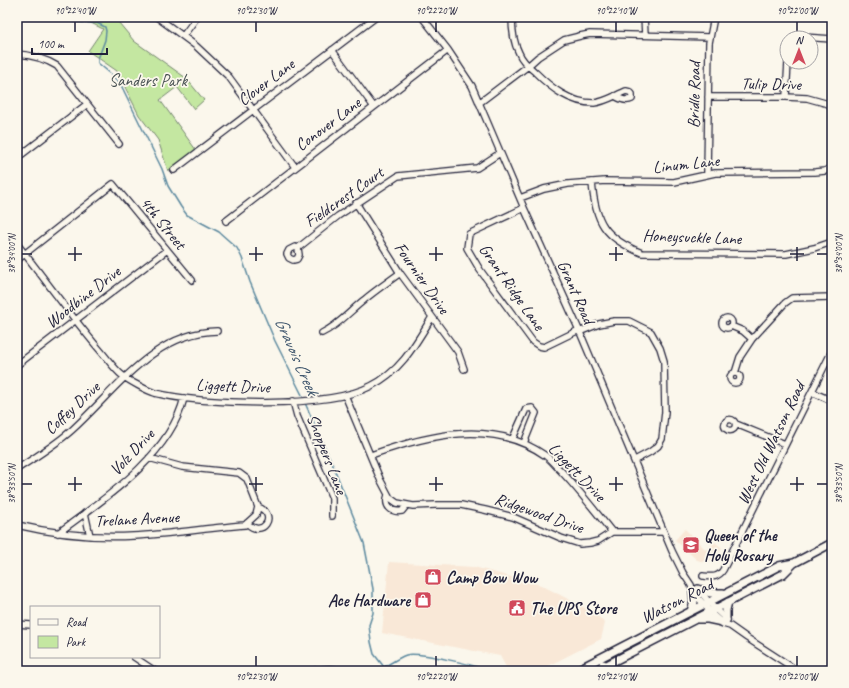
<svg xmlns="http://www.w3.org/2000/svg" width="849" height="688" viewBox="0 0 849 688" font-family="Caveat,sans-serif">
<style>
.built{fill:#f9e8d7}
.green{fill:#c4e7a1;stroke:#73846e}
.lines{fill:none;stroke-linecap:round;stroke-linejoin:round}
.stream{stroke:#5c899f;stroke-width:1.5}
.minor-casing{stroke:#22223b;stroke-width:8}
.major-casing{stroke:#22223b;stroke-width:10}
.minor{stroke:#fbf7ec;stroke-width:5.5}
.major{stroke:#fbf7ec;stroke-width:7}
.ticks{fill:none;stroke:#22223b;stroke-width:1.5}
.labels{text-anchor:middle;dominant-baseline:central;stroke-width:3.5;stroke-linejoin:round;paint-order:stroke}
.park-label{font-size:17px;fill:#4a5354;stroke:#fbf7ec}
.street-label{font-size:17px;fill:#22223b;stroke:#fbf7ec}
.poi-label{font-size:17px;font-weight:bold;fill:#22223b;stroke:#fbf7ec;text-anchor:start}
.water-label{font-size:18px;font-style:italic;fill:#3f566d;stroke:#fbf7ec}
.neatline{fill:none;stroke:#22223b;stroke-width:1.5}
.ticks-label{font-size:10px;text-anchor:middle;fill:#22223b}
</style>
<rect width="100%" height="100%" fill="#fbf7ec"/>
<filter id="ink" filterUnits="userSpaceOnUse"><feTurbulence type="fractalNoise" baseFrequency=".025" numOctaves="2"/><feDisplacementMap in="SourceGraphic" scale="8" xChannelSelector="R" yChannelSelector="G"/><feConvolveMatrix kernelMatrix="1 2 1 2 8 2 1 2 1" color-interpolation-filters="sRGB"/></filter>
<g filter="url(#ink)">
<path class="built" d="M685,529L706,550L715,542L722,548L711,561L707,559L704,562L697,560L675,540Z
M389,562L474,567L541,585L593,612L605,623L601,639L538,671H508L500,656L382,633Z"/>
<path class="green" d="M79,17H114L134,41L186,78L204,100L194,109L177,87L160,100L196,150L168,171L158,140L139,115L117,71L88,51L103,29Z"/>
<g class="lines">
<path class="stream" d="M69,17L74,22L97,23L105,27L106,31L105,40L98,59V63L111,74L121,85L162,169L168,186L181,207L187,215L219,232L237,248L242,258L250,282L275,341L304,399
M305,403L332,463L364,543L373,589V613L369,625L371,642L374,654L384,667C391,663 398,658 406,655C418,651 477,666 490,671"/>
<g class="minor-casing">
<path id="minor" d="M157,17L196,46L229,77L295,167
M422,17L448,50L472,86L524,208L579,330L672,551L683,573L691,585L693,592L713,615L723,624L730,626L747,638L798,671
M512,17C512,30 513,42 519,53C522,61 529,67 535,72C551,88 570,103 594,103C605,102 616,95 626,91L630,92L632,94V99C626,102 620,99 615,96
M644,17L645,35
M183,36L197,17
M794,38L803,37L832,39
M332,50L374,107
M17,54C32,55 44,58 57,66L119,144
M708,97H786L807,98L832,105
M786,97L788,62
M479,103L528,66L538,57L564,40L580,36L590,34L710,37
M17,158L86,105
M174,170L376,17
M707,174L709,43L714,17
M592,182C595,221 604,238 642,253L786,254L814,248L832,242
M520,198L544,189L568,184L605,181L674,182L715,173L815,172L825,171L832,167
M356,203L400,273L458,352L464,369
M524,208L473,232L469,234L467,248L480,270L533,342L539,346L544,347L579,330
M226,221L448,50
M17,244C45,279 70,315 99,349C107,358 114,369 123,376C129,381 148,391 155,393C202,405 328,409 371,386C401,371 415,345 432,317
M295,247L298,248L299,255L297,259L293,260L289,258L287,254L289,250Z
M298,248L338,216L398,176L477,168L500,153
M17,260L113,184L192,280
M722 323a5 5 0 1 1 10 0a5 5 0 1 1-10 0Z
M731,326L743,331L752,339
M579,332L599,324L614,321H629L651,332L660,348L664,361L665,412L662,439L658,446L650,452L635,460
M322,333C339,325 350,311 364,300C376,290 388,282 400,273
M17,365L167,250
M730 378a5 5 0 1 1 10 0a5 5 0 1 1-10 0Z
M735,373L740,357L752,339L785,303L792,298L832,297
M812,392L832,401
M345,395L380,479L390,498L397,503L413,506L436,505H461L485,510L513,517L561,538L580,544L590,543L598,541L612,532
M293,401L297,416L332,498V516
M724.5 425a5.5 5.5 0 1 1 11 0a5.5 5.5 0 1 1-11 0Z
M736,424L785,444
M513,438L526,409L532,408L536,413L524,443
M371,455C427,435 493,418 546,456C551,460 556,466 561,471C579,490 595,511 612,532H664
M17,469C36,457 55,445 72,430C114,392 154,332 217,331
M388,495C384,506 391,513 402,511L406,506
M85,513L90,536
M247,523C262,539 279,515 258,507
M17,525C55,534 94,538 133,536C170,534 208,528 245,525L256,515L258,507L247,479L239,473L182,467L149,458
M58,533C103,500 170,456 184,398
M703,576C712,577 718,578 723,570L832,351
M699,590L715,609L727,620
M17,624L31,625
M134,657L155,671
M313,671L329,669L345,671"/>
</g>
<g class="major-casing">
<path id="major" d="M698,589L710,593H723
M691,611L694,602L693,592
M698,619H708L722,622
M726,620V610L728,602
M603,664L609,666L614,671
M575,671L779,566L794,563
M595,671L783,574L794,563L832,543"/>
</g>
<use href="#minor" class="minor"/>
<use href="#major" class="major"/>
</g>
</g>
<path class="ticks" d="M75,22V32M256,22V32M436,22V32M616,22V32M797,22V32M75,247V261M256,247V261M436,247V261M616,247V261M797,247V261M22,254H32M68,254H82M249,254H263M429,254H443M609,254H623M790,254H804M817,254H827M75,477V491M256,477V491M436,477V491M616,477V491M797,477V491M22,484H32M68,484H82M249,484H263M429,484H443M609,484H623M790,484H804M817,484H827M256,656V666M436,656V666M616,656V666M797,656V666"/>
<defs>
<g id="school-square" transform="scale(0.9)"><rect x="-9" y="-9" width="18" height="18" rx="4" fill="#d1495b" stroke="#fbf7ec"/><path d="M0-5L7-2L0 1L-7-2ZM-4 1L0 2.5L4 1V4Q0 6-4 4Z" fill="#fff"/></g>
<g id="shop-square" transform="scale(0.9)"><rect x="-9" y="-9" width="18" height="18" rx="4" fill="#d1495b" stroke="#fbf7ec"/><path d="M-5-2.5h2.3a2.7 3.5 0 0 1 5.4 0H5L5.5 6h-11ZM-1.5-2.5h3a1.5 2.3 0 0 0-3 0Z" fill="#fff"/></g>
<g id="civic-square" transform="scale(0.9)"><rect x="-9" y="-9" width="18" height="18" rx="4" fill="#d1495b" stroke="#fbf7ec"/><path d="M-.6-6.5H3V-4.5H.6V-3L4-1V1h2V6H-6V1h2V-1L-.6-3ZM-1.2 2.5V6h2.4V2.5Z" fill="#fff"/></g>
</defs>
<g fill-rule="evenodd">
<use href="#school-square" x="691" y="545"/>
<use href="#shop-square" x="433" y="577"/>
<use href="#shop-square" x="423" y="600"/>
<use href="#civic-square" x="517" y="608"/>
</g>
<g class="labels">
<g class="park-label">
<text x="148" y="80">Sanders Park</text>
</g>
<g class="street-label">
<text transform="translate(266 82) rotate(-37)">Clover Lane</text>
<text transform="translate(771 84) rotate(1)">Tulip Drive</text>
<text transform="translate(694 95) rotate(-89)">Bridle Road</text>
<text transform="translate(328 124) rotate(-37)">Conover Lane</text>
<text transform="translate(686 164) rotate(-6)">Linum Lane</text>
<text transform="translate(344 197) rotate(-35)">Fieldcrest Court</text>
<text transform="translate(163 223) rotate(51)">4th Street</text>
<text transform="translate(692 237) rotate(2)">Honeysuckle Lane</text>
<text transform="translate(422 278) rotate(55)">Fournier Drive</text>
<text transform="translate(512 287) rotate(55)">Grant Ridge Lane</text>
<text transform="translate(576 292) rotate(66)">Grant Road</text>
<text transform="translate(83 297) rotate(-38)">Woodbine Drive</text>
<text transform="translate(233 386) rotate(2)">Liggett Drive</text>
<text transform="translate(72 408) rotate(-43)">Coffey Drive</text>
<text transform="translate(771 443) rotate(-64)">West Old Watson Road</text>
<text transform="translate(132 452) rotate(-47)">Volz Drive</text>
<text transform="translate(327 454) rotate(69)">Shoppers Lane</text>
<text transform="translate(577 472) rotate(46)">Liggett Drive</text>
<text transform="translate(539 513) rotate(19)">Ridgewood Drive</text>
<text transform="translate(137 519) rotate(-3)">Trelane Avenue</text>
<text transform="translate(677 601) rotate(-27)">Watson Road</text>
</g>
<g class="poi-label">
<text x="704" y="535">Queen of the<tspan x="704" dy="20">Holy Rosary</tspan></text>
<text x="446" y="577">Camp Bow Wow</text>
<text x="410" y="600" text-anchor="end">Ace Hardware</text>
<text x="530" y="608">The UPS Store</text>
</g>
<g class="water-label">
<text transform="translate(297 356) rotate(66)">Gravois Creek</text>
</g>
</g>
<rect width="849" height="688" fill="none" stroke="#fbf7ec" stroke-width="44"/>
<rect x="30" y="606" width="130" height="52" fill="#fbf7ec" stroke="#a4a2a5"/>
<rect x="38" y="619" width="20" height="6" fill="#fbf7ec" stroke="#a4a2a5"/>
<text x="66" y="626" font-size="12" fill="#22223b">Road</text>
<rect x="38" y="636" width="20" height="12" fill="#c4e7a1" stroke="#a4a2a5"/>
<text x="66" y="646" font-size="12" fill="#22223b">Park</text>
<g transform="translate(799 50)"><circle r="19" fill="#fbf7ec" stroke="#a4a2a5"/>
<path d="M0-3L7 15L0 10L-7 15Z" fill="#d1495b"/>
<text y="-6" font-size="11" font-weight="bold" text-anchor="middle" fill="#22223b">N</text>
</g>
<path d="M32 48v6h75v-6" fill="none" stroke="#22223b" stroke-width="2"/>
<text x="38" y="48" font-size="12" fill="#22223b" stroke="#fbf7ec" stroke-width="3" paint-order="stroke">100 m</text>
<rect x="22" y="22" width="805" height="644" class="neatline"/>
<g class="ticks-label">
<text x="75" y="14">90°22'40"W</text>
<text x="256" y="14">90°22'30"W</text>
<text x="436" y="14">90°22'20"W</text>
<text x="616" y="14">90°22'10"W</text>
<text x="797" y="14">90°22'00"W</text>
<text transform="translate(11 254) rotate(-90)" y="4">38°34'00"N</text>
<text transform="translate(838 254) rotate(-90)" y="4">38°34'00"N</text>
<text transform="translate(11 484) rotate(-90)" y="4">38°33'50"N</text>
<text transform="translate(838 484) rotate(-90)" y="4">38°33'50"N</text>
<text x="256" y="680">90°22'30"W</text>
<text x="436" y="680">90°22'20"W</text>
<text x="616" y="680">90°22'10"W</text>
<text x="797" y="680">90°22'00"W</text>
</g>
</svg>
